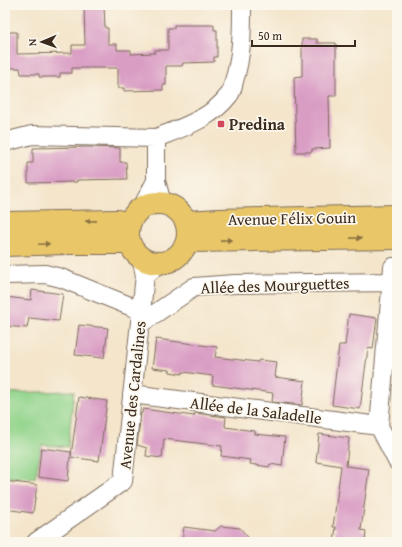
<svg xmlns="http://www.w3.org/2000/svg" width="402" height="547" viewBox="0 0 402 547" font-family="'Gentium Book Plus',serif">
<style>
.green{fill:#92d48b;stroke:#667f54}
.building{fill:#d99dc4}
.lines{fill:none;stroke-linecap:round;stroke-linejoin:round}
.minor-casing{stroke:#7c6b5b;stroke-width:20}
.major-casing{stroke:#7c6b5b;stroke-width:24}
.minor{stroke:#fff;stroke-width:18}
.major{stroke:#e9c769;stroke-width:22}
.oneway{fill:#897140}
.poi-dot{fill:#d1495b;stroke:#fbf7ec;stroke-width:1.5}
.labels{text-anchor:middle;dominant-baseline:central;stroke-width:3.5;stroke-linejoin:round;paint-order:stroke}
.poi-label{font-size:16px;font-weight:bold;fill:#3b2a1e;stroke:#fbf7ec;text-anchor:start}
.street-label{font-size:16px;fill:#3b2a1e;stroke:#fbf7ec}
</style>
<rect width="100%" height="100%" fill="#fbf7ec"/>
<filter id="ink" filterUnits="userSpaceOnUse"><feTurbulence type="fractalNoise" baseFrequency=".025" numOctaves="2"/><feDisplacementMap in="SourceGraphic" scale="8" xChannelSelector="R" yChannelSelector="G"/><feConvolveMatrix kernelMatrix="1 2 1 2 8 2 1 2 1" color-interpolation-filters="sRGB"/></filter>
<filter id="wash" filterUnits="userSpaceOnUse"><feTurbulence type="fractalNoise" baseFrequency=".012" numOctaves="4" result="noise"/><feDisplacementMap in="SourceGraphic" scale="16" xChannelSelector="R" yChannelSelector="G"/><feGaussianBlur stdDeviation="0.9" result="paint"/><feColorMatrix in="noise" values="0 0 0 0 0 0 0 0 0 0 0 0 0 0 0 0 0 1.4 0 .05"/><feComposite in="paint" operator="in"/></filter>
<g filter="url(#wash)">
<rect width="100%" height="100%" fill="#f4e5cb"/>
<path class="green" d="M74,391L68,447L42,445L35,478L5,477V393Z"/>
<g id="blocks">
<path class="building" d="M84,5H104L105,28H108V44H117V50H131V54L155,53V50H168V28H174V25H214V30H217V57H214V62L183,63L182,66H166V85H163V90L124,91V88H118V68H72V73H60V77H39V74H21L20,68H7V65H5V32H17V54L72,53V45H85Z
M302,39H317V43H336V96H329L330,148L312,149V152H296L294,77L302,76Z
M88,147L120,148V162H126L127,179L77,180V182L28,183V163H33V148Z
M32,290L63,294L59,321L29,318L27,328L5,326V297L31,300Z
M349,314L377,318L373,349L368,348L360,409L332,405L339,345H345Z
M79,325L108,328L104,358L75,355Z
M156,339L217,347L215,357L258,362L259,360L277,362L275,377L305,381L302,405L272,402L273,393L212,385L213,376L183,372L182,374L170,372V370L152,368Z
M79,397L107,401L99,461L70,457L68,481L38,477L41,448L71,452V456Z
M143,409L194,416L195,413L226,417L225,427L255,431V434L285,437L282,466L270,464L269,467L250,464L251,460L221,456L222,446L164,439L162,458L146,456L147,448L137,445L141,413H142Z
M319,434L349,438L346,466L369,469L361,530L366,531L365,542H334L336,527H333L341,466L316,462Z
M5,481L37,485L33,513L5,509Z
M221,526L240,528L252,542H182L184,527L215,531Z"/>
</g>
</g>
<g filter="url(#ink)">
<use href="#blocks" fill-opacity="0" stroke="#7c6b5b" stroke-width="1"/>
<g class="lines">
<g class="minor-casing">
<path id="minor" d="M5,142L32,135L156,138
M162,203L156,181V138C182,128 212,118 229,95C232,92 233,85 234,81C242,56 242,31 242,5
M142,207L156,181
M5,275L45,274L61,278L142,311
M145,275L159,264
M140,324L194,287L235,284L397,282
M132,394L379,426
M379,426L393,267
M379,426L397,461
M36,542L123,481L145,275L141,258"/>
</g>
<g class="major-casing">
<path id="major" d="M128 233a30 30 0 1 1 60 0a30 30 0 1 1-60 0Z
M186,222L219,220L397,216
M5,223L117,221L129,224
M187,241L397,238
M5,245L66,243H129"/>
</g>
<use href="#minor" class="minor"/>
<use href="#major" class="major"/>
</g>
<defs><path id="oneway-solid" d="M-6-.8H1V-3.2L6.5 0L1 3.2V.8H-6Z"/></defs>
<g class="oneway">
<use href="#oneway-solid" transform="translate(91 221) rotate(179)"/>
<use href="#oneway-solid" transform="translate(356 238) rotate(-1)"/>
<use href="#oneway-solid" transform="translate(226 240) rotate(-1)"/>
<use href="#oneway-solid" transform="translate(44 244) rotate(-2)"/>
</g>
</g>
<rect class="poi-dot" x="217" y="120" width="8" height="8" rx="2"/>
<g class="labels">
<g class="poi-label">
<text x="229" y="124">Predina</text>
</g>
<g class="street-label">
<text transform="translate(292 218) rotate(-1)">Avenue Félix Gouin</text>
<text transform="translate(275 285) rotate(-2)">Allée des Mourguettes</text>
<text transform="translate(132 395) rotate(-84)">Avenue des Cardalines</text>
<text transform="translate(256 410) rotate(7)">Allée de la Saladelle</text>
</g>
</g>
<rect width="402" height="547" fill="none" stroke="#fbf7ec" stroke-width="20"/>
<g transform="translate(42 42) rotate(268)" stroke="#fbf7ec" stroke-width="3" paint-order="stroke">
<path d="M0-3L7 15L0 10L-7 15Z" fill="#3b2a1e"/>
<text y="-6" font-size="11" font-weight="bold" text-anchor="middle" fill="#3b2a1e">N</text>
</g>
<path d="M252 40v6h103v-6" fill="none" stroke="#3b2a1e" stroke-width="2"/>
<text x="258" y="40" font-size="12" fill="#3b2a1e" stroke="#fbf7ec" stroke-width="3" paint-order="stroke">50 m</text>
</svg>
